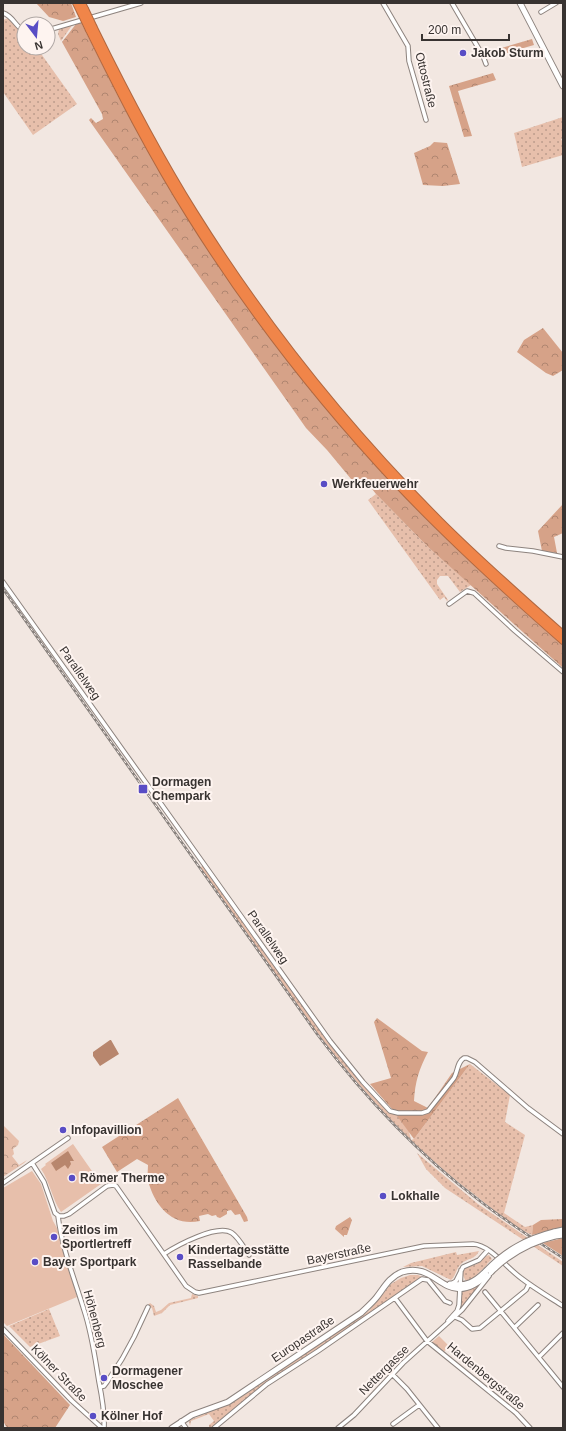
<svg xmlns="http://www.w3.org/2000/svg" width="566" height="1431" viewBox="0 0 566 1431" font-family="Arial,sans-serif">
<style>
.grass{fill:url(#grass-dots)}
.forest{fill:url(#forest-crowns)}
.park{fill:url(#park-crowns)}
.pitch{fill:#e7bfab}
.water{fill:#b8866d}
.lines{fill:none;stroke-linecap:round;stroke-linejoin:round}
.street-casing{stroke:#8d837e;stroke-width:5.5}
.secondary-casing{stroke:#8d837e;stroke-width:7}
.highway-casing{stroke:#b06841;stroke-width:8}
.street{stroke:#fff;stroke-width:3.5}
.secondary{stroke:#fff;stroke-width:5}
.highway{stroke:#f08549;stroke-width:6}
.rail-casing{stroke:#87807c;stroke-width:2.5}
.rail{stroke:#fef4f0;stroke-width:1;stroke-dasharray:3;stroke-linecap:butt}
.secondary-bridge-casing{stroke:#8d837e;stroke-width:7;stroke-linecap:butt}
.highway-bridge-casing{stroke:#b06841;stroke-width:8;stroke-linecap:butt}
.secondary-bridge{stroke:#fff;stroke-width:5}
.highway-bridge{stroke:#f08549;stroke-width:6}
.poi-dot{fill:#594dc5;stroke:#fef4f0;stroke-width:1.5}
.labels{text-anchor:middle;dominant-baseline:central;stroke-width:4;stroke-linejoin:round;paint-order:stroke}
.poi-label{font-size:12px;font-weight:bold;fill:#383331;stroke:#fef4f0;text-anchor:start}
.street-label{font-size:12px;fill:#383331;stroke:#fef4f0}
</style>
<defs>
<pattern id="grass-dots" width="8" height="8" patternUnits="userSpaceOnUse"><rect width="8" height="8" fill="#e7bfab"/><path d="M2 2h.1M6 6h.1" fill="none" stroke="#bc9c8c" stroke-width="1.8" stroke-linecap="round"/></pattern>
<pattern id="forest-crowns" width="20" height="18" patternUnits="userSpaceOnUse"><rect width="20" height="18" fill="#d6a288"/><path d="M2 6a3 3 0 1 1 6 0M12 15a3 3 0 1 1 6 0" fill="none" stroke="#af8570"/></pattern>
<pattern id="park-crowns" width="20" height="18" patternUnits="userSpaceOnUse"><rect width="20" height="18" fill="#e7bfab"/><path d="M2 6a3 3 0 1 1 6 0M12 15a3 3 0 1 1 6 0" fill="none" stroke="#bc9c8c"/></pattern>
</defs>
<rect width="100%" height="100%" fill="#f2e7e1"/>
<path class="grass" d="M8,18L24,33V48H37L77,104L33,135L3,92V20Z
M73,24L61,41L58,34L59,29Z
M563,117V138L561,139L563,143V155L522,167L514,133Z
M376,494L428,547L471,585L460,592L448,576H440L437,580V584L448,600L447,601L444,597L440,600L368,500Z
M204,865L318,1028L362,1083L387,1111L395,1115H405L411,1140L414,1139L470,1064L510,1095L505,1122L525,1135L504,1213L525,1227L533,1225L532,1235C514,1227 491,1208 475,1195C359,1108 283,985 200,868Z
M417,1153L478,1204L563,1262V1266L445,1188L426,1169Z
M479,1251C475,1260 467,1258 461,1264C456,1268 456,1276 451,1280L422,1266L403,1267L411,1263L456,1252L457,1255Z
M489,1255L492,1259L487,1264V1265L472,1279L476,1278L486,1268L481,1275L472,1280H465L462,1273L465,1268L477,1264L486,1256Z
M410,1275H418L425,1278L274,1377L212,1428H209V1425L214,1421L209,1414L191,1421L190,1426L189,1422L190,1420L234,1402L369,1311L391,1284L401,1278Z
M483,1282L463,1308L454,1316L460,1306L462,1290L476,1286Z
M192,1294L198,1296V1298L170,1305L162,1313L154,1316L152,1308L147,1306L150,1303L154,1306L156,1312L161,1310L169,1303L191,1298Z
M49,1309L60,1336L30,1347L9,1326Z"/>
<path class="forest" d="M36,3H71L76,17L63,21L49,17Z
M81,22C113,88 147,153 186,215C245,309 312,397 387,478C442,538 502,592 563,646V668L428,547L376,494L364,479L356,485L327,450L306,428L89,120L91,118L96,123L103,119L102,114L62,42L76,24Z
M532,39L534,45L489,58L488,52Z
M493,73L496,80L458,91L472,136L464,137L449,86Z
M434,142L447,143L460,184L443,186L423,185L414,153L430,146Z
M543,328L563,353V370L553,376L546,373L517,352L524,340Z
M563,504V533L554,537L557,553L542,551L538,531Z
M377,1018L422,1051L428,1052C419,1069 415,1082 414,1101L428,1108L452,1073L470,1064L414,1139L392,1109L370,1084L391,1078L374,1022Z
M178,1098L247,1217L248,1221L244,1222L240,1214L235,1215L231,1210L227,1211V1214L220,1218L217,1217L216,1215L212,1216L208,1214L199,1216L200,1221C172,1227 155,1206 148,1181C147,1176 148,1170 148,1165L137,1159L117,1172L102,1147Z
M350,1217L352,1220L347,1235H344V1237L335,1229L336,1226Z
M563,1219V1227L532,1235L533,1225L541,1220Z
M563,1238V1256L543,1243Z
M3,1334L70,1405L55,1428H7L3,1421Z"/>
<path class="park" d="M3,1125L19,1141L18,1145L13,1149L14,1154L12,1156L19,1165L27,1160L24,1163L3,1177Z
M439,1336L449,1346L444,1352L432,1342Z"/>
<path class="pitch" d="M73,1144L101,1184L61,1212C52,1199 50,1182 41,1169L46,1165L45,1164Z
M32,1171L41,1184L53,1221L57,1228L77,1297L7,1326L3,1322V1188Z"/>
<path class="water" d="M110,1040H111L119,1054L100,1066L93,1056V1052Z
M68,1151L74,1161H70L71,1164L68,1169L65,1165L56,1171L51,1163Z"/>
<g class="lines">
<g class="street-casing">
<path id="street" d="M383,3L408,46L409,61L426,120
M452,3L483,56L486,64
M541,12L556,3
M3,13C13,16 15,26 24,31
M48,30L141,3
M499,546L506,548L533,551L563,557
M3,582L330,1041L363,1082L390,1111L398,1113H422L428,1111L454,1078C458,1071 457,1062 464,1058H467L475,1062L528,1108L563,1134
M449,604L467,591L474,593L515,631L563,672
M32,1163L44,1182L55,1213L59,1216H64L69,1214L107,1186L113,1185L116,1186L186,1286L195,1292L199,1293L424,1246L473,1244C490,1245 507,1268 521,1278C534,1288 549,1297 563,1306
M3,1183L68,1138
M58,1216C62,1249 75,1280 84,1310C92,1334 95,1358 99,1382C102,1397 105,1413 104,1428
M164,1254C176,1246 218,1223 232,1233C239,1238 244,1248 249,1255
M451,1284L456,1281L463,1267L479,1260L488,1250
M485,1292L563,1387
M395,1298L427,1341L516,1413L530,1428
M455,1317L462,1320L472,1329L480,1328L526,1290L529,1284
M448,1321L457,1311L459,1305L461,1270
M515,1327L538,1305
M3,1329L72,1401L102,1428
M539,1357L563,1333
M392,1374L407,1389L438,1428
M100,1387L104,1386L107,1382L122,1359L134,1337L148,1307
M181,1421L186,1428
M393,1424L419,1405
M214,1428L267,1384L318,1351L422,1279L428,1280L445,1301L450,1303
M338,1428L354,1415L403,1363L462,1310L489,1276"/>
</g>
<g class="secondary-casing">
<path id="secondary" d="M520,3L563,86
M554,1232L563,1230
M555,1236L563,1235
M450,1284C466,1287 475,1282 486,1271
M172,1428L192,1415L228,1402L361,1313C366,1308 371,1304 376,1298C384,1288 389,1277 402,1272C440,1260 445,1315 491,1272"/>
</g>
<g class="highway-casing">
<path id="highway" d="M76,3L80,11
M82,3L85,9
M94,28C125,91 157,153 194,212C264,324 347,428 440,521C479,560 521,597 563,634
M89,30C120,93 152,156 190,216C250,312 320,402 398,485C450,540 506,591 563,641"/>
</g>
<use href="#street" class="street"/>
<use href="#secondary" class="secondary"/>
<use href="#highway" class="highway"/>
<g class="rail-casing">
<path id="rail" d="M3,589L317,1034C364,1097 418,1154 480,1201C507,1222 535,1240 563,1258"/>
</g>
<use href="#rail" class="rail"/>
<g class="secondary-bridge-casing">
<path id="secondary-bridge" d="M486,1271C506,1250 527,1239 554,1232
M491,1272C510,1253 530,1242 555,1236"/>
</g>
<g class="highway-bridge-casing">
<path id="highway-bridge" d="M85,9L94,28
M80,11L89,30"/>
</g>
<use href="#secondary-bridge" class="secondary-bridge"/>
<use href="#highway-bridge" class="highway-bridge"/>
</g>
<g class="poi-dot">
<circle cx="463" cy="53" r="4"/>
<circle cx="324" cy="484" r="4"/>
<rect x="138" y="784" width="10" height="10" rx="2"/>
<circle cx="63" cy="1130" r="4"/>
<circle cx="72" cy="1178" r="4"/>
<circle cx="383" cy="1196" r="4"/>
<circle cx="54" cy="1237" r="4"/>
<circle cx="180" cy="1257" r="4"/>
<circle cx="35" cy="1262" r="4"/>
<circle cx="104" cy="1378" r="4"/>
<circle cx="93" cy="1416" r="4"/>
</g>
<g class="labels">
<g class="poi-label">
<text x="471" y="53">Jakob Sturm</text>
<text x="332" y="484">Werkfeuerwehr</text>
<text x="152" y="782">Dormagen<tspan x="152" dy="14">Chempark</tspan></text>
<text x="71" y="1130">Infopavillion</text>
<text x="80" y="1178">Römer Therme</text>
<text x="391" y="1196">Lokhalle</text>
<text x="62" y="1230">Zeitlos im<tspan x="62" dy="14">Sportlertreff</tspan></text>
<text x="188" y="1250">Kindertagesstätte<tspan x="188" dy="14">Rasselbande</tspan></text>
<text x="43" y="1262">Bayer Sportpark</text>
<text x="112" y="1371">Dormagener<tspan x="112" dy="14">Moschee</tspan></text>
<text x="101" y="1416">Kölner Hof</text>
</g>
<g class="street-label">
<text transform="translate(426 80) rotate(76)">Ottostraße</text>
<text transform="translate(80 673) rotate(55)">Parallelweg</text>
<text transform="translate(268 937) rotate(55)">Parallelweg</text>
<text transform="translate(339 1254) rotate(-12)">Bayerstraße</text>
<text transform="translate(95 1319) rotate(75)">Höhenberg</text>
<text transform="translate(303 1339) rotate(-34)">Europastraße</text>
<text transform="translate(384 1370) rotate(-45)">Nettergasse</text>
<text transform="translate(59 1373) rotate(46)">Kölner Straße</text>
<text transform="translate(486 1376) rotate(40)">Hardenbergstraße</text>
</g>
</g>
<rect width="566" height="1431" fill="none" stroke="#383331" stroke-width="8"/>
<g transform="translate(36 36) rotate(164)"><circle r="19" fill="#fef4f0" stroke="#afa7a4"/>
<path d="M0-3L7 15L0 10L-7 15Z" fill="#594dc5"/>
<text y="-6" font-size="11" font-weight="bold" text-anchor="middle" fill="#383331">N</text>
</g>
<path d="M422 34v6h87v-6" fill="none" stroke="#383331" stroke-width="2"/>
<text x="428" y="34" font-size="12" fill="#383331" stroke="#fef4f0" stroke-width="3" paint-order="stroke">200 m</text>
</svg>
